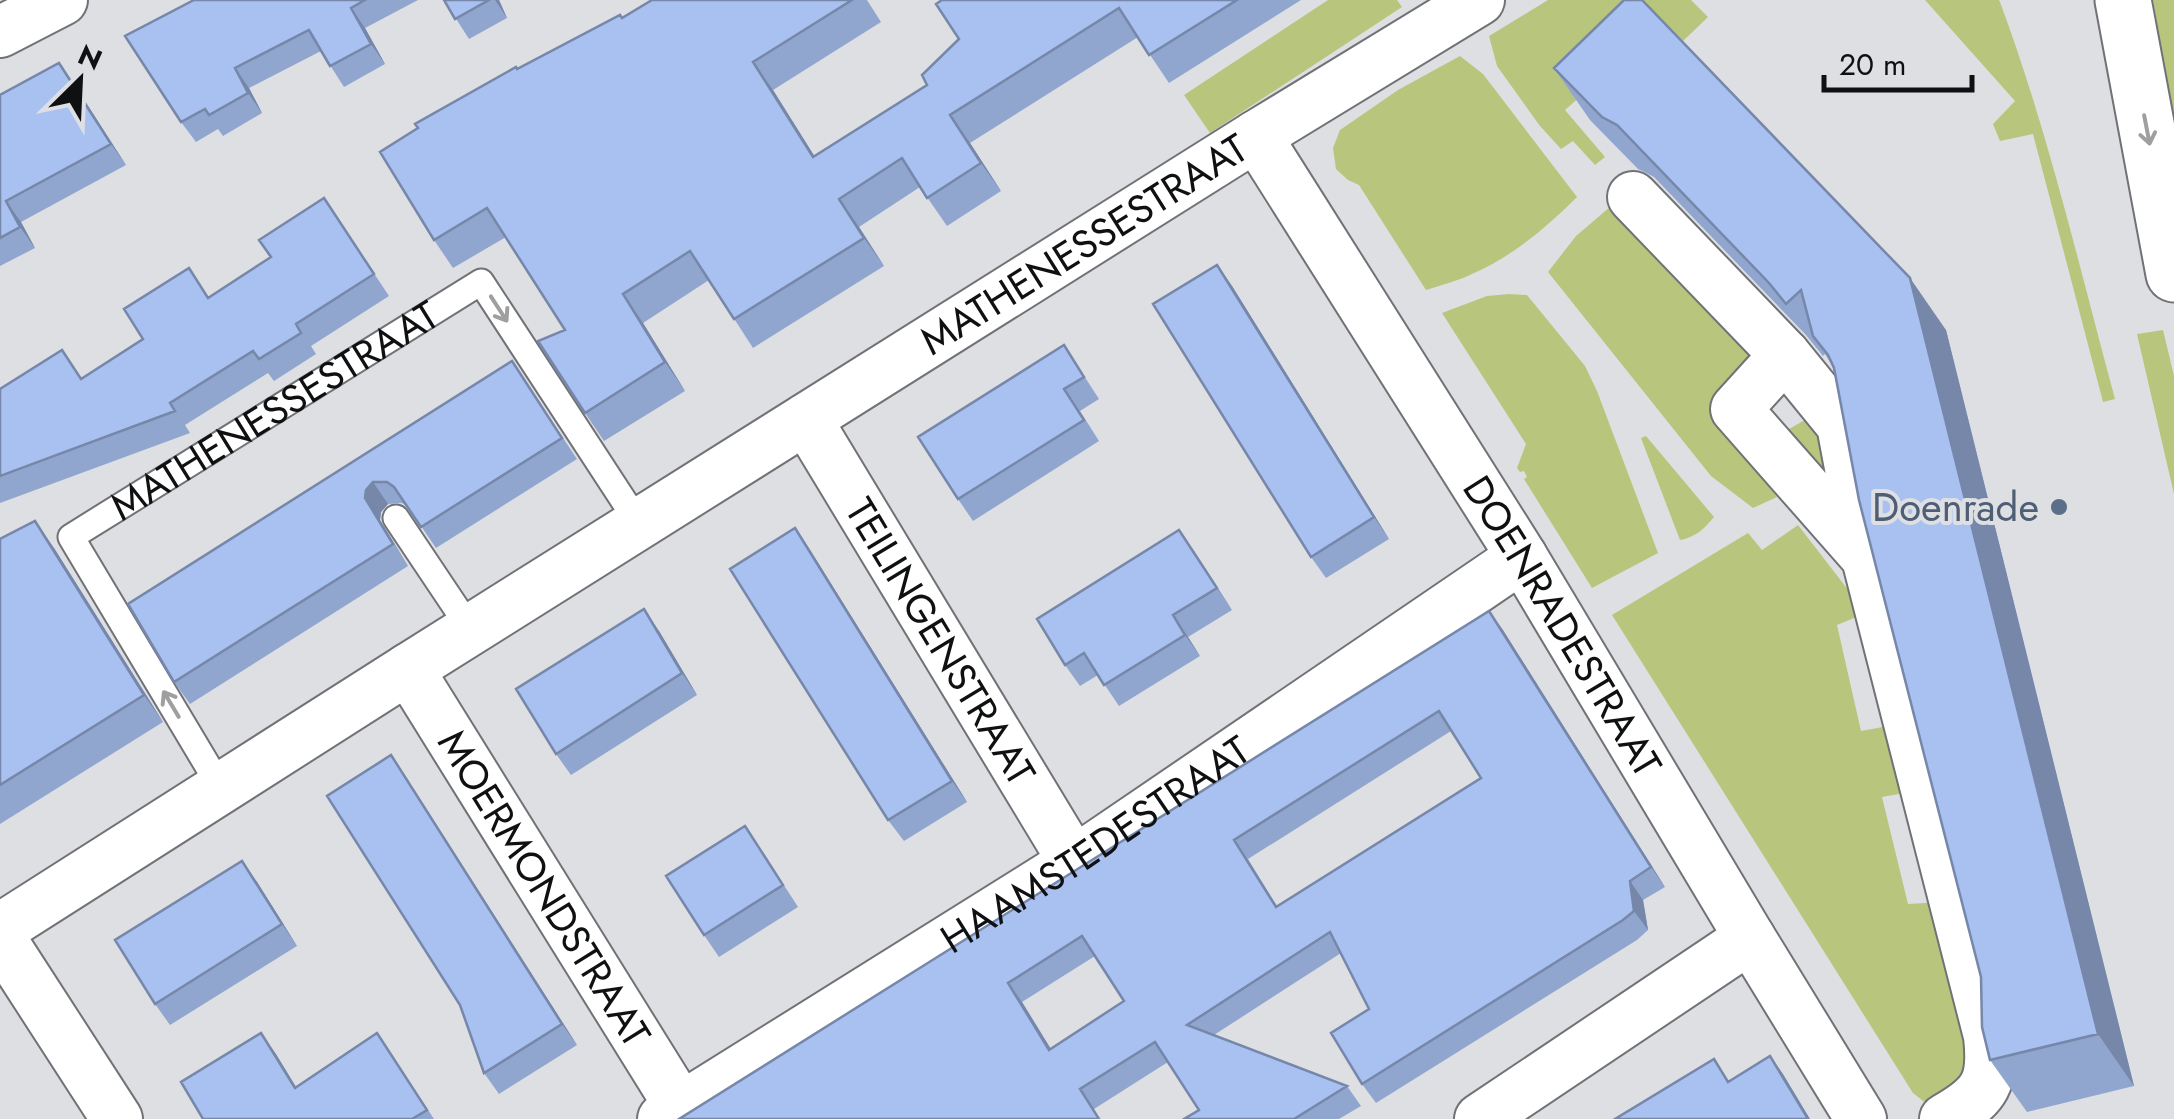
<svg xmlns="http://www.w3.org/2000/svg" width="2174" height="1119" viewBox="0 0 2174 1119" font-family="Jost,sans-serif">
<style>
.green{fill:#b7c67c}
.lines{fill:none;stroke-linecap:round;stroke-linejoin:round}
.lane-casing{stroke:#707276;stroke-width:29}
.street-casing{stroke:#707276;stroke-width:54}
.secondary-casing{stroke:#707276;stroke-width:59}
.lane{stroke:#fff;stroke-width:25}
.street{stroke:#fff;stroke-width:50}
.secondary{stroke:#fff;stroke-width:55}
.wall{fill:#90a6cf;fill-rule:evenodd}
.shaded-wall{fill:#7687a9}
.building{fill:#a8c1f1;stroke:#7687a9;stroke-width:2.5;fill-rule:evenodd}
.oneway{stroke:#9f9fa0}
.service-dot{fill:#5c6f8a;stroke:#dddfe3;stroke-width:4}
.labels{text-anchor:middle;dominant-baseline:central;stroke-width:8;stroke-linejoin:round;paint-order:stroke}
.street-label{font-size:40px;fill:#0f1011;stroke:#dddfe3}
.service-label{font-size:40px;fill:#4e5e75;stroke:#dddfe3;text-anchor:end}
</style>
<rect width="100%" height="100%" fill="#dddfe3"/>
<path class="green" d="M1328,0H1397L1402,7L1210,133L1184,95Z
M1548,0H1691L1708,17L1683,41L1663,23L1565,110L1605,157L1595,165L1573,141L1561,149L1540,126L1497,66L1489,36Z
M1925,0H1999L2000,2C2048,131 2079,266 2115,399L2103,402L2033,134L2000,141L1993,124L2015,101Z
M2153,0H2174V121Z
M1460,56L1483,74L1577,197C1546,228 1513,256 1472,274C1458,281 1441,285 1426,290L1359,185L1348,180L1336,169L1333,148L1340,130L1398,90Z
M1610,207L1639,238L1769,352L1736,443L1777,497L1753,508L1711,476L1548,272L1576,236Z
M1509,294L1527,295L1585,366L1597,391L1658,553L1592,588L1524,479L1527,477L1524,471L1520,472L1517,468L1526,444L1442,313L1487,296Z
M2163,330L2174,376V494L2137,334Z
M1812,416L1836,461L1807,473L1782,433Z
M1646,436L1714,517C1704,529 1696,537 1680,540L1641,438Z
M1798,525L1866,613L1837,625L1861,731L1894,725L1915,791L1882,797L1908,904L1941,902L1982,1060L1935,1104L1923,1101L1913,1093L1612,615L1748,533L1762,550Z"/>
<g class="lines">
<g class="lane-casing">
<g id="lane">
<path d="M396,518L471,630"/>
<path id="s1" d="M221,788L71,537L481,282L639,524"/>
</g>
</g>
<g class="street-casing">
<g id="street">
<path d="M0,32L62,0"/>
<path id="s2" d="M1256,136L1522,557L1750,938L1861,1119"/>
<path d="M1633,197L1785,355"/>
<path id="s3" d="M806,419L1074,862"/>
<path d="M1867,558L1736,409L1785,355L1842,425L1867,558L1989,1036C1994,1082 1986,1096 1945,1119"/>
<path id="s4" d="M408,669L681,1108"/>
<path id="s5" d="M0,929L408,669L1256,136L1479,0"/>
<path d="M0,938L117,1119"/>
<path id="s6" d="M663,1119L1074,862L1522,557"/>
<path d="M1480,1119L1750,938"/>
</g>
</g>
<g class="secondary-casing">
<path id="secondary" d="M2123,0L2174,274"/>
</g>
<use href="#lane" class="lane"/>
<use href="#street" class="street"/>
<use href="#secondary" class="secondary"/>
</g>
<path class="wall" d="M194,0H418L365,28L385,64L344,87L321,51L249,88L262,113L223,136L218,129L196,142L181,122Z
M444,0H499L507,18L469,39Z
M652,0H867L881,22L773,90L815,157L927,85L959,39L942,0H1301L1169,83L1138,37L970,143L1001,191L947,226L920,187L859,227L884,266L753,348L709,280L643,323L685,391L604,441L585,413L565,330L506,237L453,268L434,240L517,69L622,18Z
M59,63L126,165L21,222L35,248L0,266V95Z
M1554,68L1946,330L2134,1086L2027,1112L1990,1060L1981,977L1834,368L1825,354L1823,356L1806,335L1654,177L1638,169L1590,120Z
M324,198L389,296L311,346L316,354L274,381L268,373L185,425L190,433L0,503V389L82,379L271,257Z
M1217,265L1232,286L1389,539L1326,578L1311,557Z
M1064,345L1099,399L1080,411L1099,441L973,521L958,499Z
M512,361L577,459L436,548L408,507L402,503L388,504L381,512L380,520L408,566L190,704L174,682L128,604Z
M795,528L810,550L967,802L904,841L888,820Z
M1179,530L1232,610L1188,637L1200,656L1119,706L1098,675L1080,686L1065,665Z
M0,539L54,548L163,722L0,824Z
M1489,611L1665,887L1643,900L1648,930L1637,940L1376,1103L1362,1084L1369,1009L1341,953L1214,1035L1347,1086L1361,1106L1339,1119H1184L1199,1110L1168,1062L1094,1109L679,1119ZM1451,731L1481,778L1277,906L1248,859ZM1095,956L1124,1001L1051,1049L1022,1002Z
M659,631L697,695L571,775L556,754Z
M391,755L577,1045L499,1094L484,1073Z
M760,848L798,907L719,957L704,935Z
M257,882L297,946L170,1025L155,1004Z
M261,1033L296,1088L377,1033L434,1119H203Z"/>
<path class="shaded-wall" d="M495,0H499L507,18Z
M351,8L365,28L385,64L371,44Z
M753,62L773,90L833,186L813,157Z
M59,63L74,84L126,165L111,144Z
M235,68L249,88L262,113L248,93Z
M950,115L970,143L1001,191L981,163Z
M839,199L859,227L884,266L864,238Z
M6,201L21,222L35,248L20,227Z
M1217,265L1232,286L1389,539L1374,517Z
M1910,278L1946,330L2134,1086L2098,1034Z
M623,294L643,323L685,391L665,362Z
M373,482L388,504L381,512L380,520L408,566L365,498L366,490Z
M35,521L54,548L163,722L144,695Z
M795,528L810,550L967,802L952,781Z
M1179,530L1194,551L1232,610L1217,588Z
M644,609L659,631L697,695L682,673Z
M1489,611L1503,630L1665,887L1651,867Z
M1173,615L1188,637L1200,656L1185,635Z
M391,755L406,777L577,1045L562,1024Z
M242,861L257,882L297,946L282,924Z
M1630,881L1643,900L1648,930L1634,911Z
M1008,983L1022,1002L1063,1069L1049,1050Z
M261,1033L276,1054L310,1110L295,1088Z
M1770,1056L1783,1074L1810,1119H1808Z"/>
<path class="building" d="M194,0H365L351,8L371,44L330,66L309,30L235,68L248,93L209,115L205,109L181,122L125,36Z
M444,0H489L455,19Z
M652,0H852L753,62L813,157L927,85L922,75L959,39L936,4L942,0H1237L1149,55L1119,8L950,115L981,163L927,198L902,158L839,199L864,238L734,319L690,251L623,294L665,362L585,413L538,341L565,330L487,208L434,240L380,152L418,128L415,124L516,67L517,69L620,15L622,18Z
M1624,0H1642L1910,278L2098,1034L1990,1060L1982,1027L1981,977L1859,500L1834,368L1828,355L1813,336L1801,290L1786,304L1769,283L1617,125L1602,117L1554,68Z
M59,63L111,144L6,201L20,227L0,238V95Z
M324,198L374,274L296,324L301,333L259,359L253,351L170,403L175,411L0,476V389L62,350L81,379L143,339L124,309L189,268L208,298L271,257L259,240Z
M1217,265L1374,517L1311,557L1153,304Z
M1064,345L1084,377L1064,389L1084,420L958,499L918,437Z
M512,361L562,438L421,527L394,487L387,482H373L366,490L365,498L393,544L174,682L128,604Z
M35,521L144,695L0,785V539Z
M795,528L952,781L888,820L730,569Z
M1179,530L1217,588L1173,615L1185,635L1104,685L1084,653L1065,665L1037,619Z
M644,609L682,673L556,754L516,689Z
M1489,611L1651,867L1630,881L1634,911L1623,920L1362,1084L1331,1033L1369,1009L1330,932L1187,1025L1347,1086L1294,1119H1184L1199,1110L1155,1042L1080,1089L1099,1119H679ZM1439,711L1481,778L1276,907L1234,840ZM1082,936L1124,1001L1049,1050L1008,983Z
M391,755L562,1024L484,1073L460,1005L327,796Z
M745,826L783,885L704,935L666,876Z
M242,861L282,924L155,1004L115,940Z
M261,1033L295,1088L377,1033L427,1110L412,1119H203L181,1082Z
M1770,1056L1808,1119H1615L1714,1059L1728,1082Z"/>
<defs><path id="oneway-shaft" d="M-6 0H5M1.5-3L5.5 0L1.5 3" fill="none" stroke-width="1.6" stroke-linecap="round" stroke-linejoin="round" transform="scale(2.5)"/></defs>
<g class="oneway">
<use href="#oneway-shaft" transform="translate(2147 130) rotate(79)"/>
<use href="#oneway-shaft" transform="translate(499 309) rotate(57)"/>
<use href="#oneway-shaft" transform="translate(171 704) rotate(-121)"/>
</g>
<circle class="service-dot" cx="2059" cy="507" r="10"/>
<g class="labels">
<g class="street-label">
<text stroke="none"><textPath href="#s5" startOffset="1282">MATHENESSESTRAAT</textPath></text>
<text stroke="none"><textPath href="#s1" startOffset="532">MATHENESSESTRAAT</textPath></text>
<text stroke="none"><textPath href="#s2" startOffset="578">DOENRADESTRAAT</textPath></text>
<text stroke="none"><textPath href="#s3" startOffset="260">TEILINGENSTRAAT</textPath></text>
<text stroke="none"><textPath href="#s6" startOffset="512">HAAMSTEDESTRAAT</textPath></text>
<text stroke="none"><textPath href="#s4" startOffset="258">MOERMONDSTRAAT</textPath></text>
</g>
<g class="service-label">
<text x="2039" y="507">Doenrade</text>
</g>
</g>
<g transform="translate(80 80) rotate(24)" stroke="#dddfe3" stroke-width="8" paint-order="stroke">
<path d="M0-8L18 38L0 25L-18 38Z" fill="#0f1011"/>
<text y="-15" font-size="28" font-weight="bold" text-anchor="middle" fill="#0f1011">N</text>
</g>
<path d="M1824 75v15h148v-15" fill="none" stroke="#0f1011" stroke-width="5"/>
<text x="1839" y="75" font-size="30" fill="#0f1011" stroke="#dddfe3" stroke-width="8" paint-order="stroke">20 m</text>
</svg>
